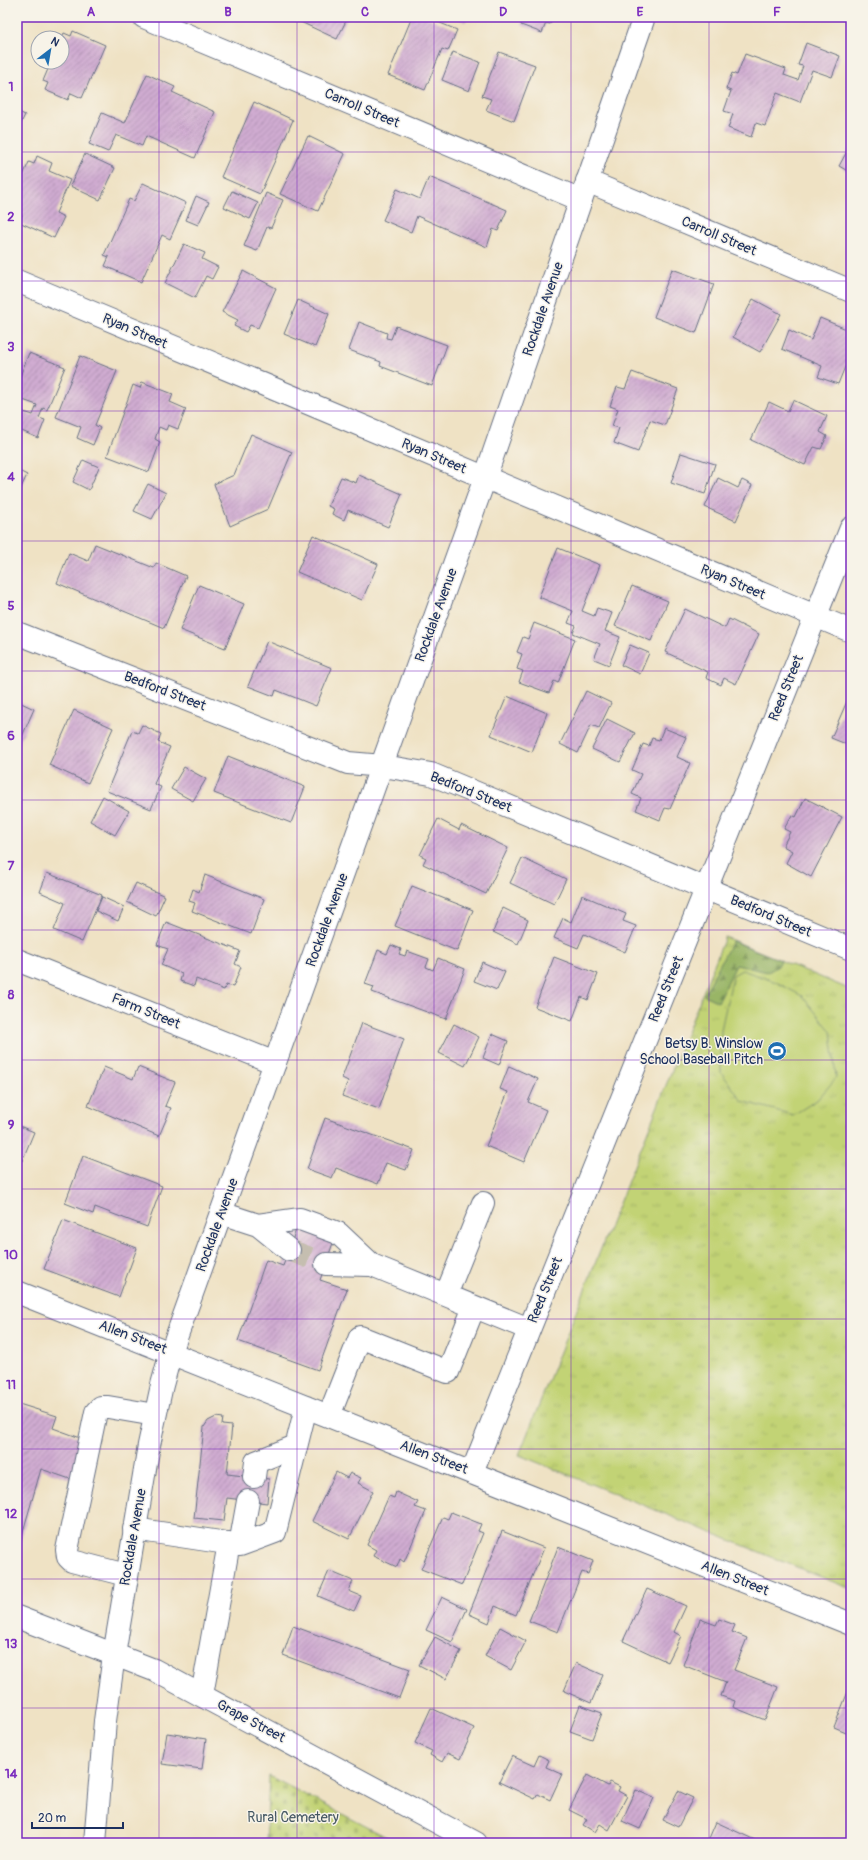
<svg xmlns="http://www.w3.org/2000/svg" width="868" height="1860" viewBox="0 0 868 1860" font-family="Pangolin,sans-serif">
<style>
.grass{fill:url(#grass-tufts);stroke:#6e816a}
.forest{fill:url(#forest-firs);stroke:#5a7262}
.cemetery{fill:url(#cemetery-stones);stroke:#6e816a}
.pitch{fill:#c2d375;stroke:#6e816a}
.building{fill:url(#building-hatch)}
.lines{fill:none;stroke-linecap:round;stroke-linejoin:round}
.minor-tunnel{stroke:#c5beb0;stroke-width:22;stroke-dasharray:22 11;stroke-linecap:butt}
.minor-casing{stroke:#656e82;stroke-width:24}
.major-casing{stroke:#656e82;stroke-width:24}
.minor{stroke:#fff;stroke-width:22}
.major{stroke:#fff;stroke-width:22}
.grid{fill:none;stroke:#7b2cbf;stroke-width:1;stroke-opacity:0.55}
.labels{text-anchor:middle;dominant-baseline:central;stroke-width:3;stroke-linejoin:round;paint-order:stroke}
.street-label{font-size:14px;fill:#1b2f5e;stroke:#f7f3e8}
.poi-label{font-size:14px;fill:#1b2f5e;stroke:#f7f3e8;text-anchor:end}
.park-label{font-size:14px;fill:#455864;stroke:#f7f3e8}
.neatline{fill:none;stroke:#7b2cbf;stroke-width:1.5}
.grid-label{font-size:13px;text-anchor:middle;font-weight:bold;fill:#7b2cbf}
</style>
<defs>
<pattern id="grass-tufts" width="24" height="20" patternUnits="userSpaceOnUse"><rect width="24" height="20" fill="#c2d375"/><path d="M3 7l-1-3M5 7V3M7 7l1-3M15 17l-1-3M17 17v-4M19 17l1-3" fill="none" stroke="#a6b568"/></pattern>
<pattern id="forest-firs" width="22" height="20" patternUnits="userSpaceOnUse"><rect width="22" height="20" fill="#99b566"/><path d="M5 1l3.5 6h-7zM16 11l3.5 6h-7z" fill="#7c9457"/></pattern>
<pattern id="cemetery-stones" width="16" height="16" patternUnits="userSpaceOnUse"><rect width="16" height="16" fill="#c2d375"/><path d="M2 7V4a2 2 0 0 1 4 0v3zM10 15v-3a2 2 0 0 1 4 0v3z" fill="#a6b568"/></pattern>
<pattern id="building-hatch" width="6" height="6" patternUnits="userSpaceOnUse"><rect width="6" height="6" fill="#d0acd1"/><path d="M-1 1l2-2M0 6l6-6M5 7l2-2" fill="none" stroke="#a88cad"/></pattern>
</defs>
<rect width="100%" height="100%" fill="#f7f3e8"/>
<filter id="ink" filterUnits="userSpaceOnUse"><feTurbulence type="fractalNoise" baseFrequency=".025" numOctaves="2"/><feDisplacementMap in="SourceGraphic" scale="8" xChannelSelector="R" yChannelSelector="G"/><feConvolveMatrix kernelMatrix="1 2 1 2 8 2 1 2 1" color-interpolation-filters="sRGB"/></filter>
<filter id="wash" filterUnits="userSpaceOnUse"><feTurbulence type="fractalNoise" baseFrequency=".012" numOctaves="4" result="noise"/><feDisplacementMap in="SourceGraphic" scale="16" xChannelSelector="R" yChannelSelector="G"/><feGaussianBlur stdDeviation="0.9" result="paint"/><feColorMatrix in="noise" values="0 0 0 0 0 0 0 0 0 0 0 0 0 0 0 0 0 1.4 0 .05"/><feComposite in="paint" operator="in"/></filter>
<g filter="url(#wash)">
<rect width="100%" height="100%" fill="#efe2c4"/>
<path class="grass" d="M725,937L851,990V1589L519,1455Z"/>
<path class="forest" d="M732,941L781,960L778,966L768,972L736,965L718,1002L704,995Z"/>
<path class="cemetery" d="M269,1776L398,1843H266Z"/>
<path class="pitch" d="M742,970L776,982L802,996L831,1031L836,1078L817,1100L793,1115L742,1101L721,1072V1030L733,975Z"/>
<g id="blocks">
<path class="building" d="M290,17H348L337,39Z
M412,17H426L457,30L448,51L442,49L425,90L388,75Z
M455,17H468L465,22Z
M524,17H553L550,24L546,23L542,33L521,25Z
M73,31L105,45L82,98L71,93L68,100L45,90L48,83L43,81L51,62H62V37L64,33L71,36Z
M806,43L840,56L832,77L812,70L800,102L777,93L765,126L756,123L751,137L728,128L733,114L724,111L731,91L726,89L732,73L737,75L745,54L786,69L784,75L798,80L803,66L798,65Z
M453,52L480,62L469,91L442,80Z
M499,52L535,65L514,121L486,110L491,99L482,96Z
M147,74L175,87L172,92L215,112L195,158L146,136L142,146L116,135L108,152L89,144L102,113L125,123Z
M254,102L293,120L260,194L221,177Z
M17,111L25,115L17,131Z
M308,136L345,154L318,211L280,194Z
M851,144V173L839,166Z
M85,154L115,168L100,200L70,186Z
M37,156L52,163L49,171L70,180L56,213L64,217L54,238L19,222L22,215L17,213V189L29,162L34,164Z
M429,177L507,210L498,231L493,229L487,247L417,216L411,232L383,220L397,189L420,199Z
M143,183L186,203L170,239L162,235L141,282L105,266L109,257L104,255L129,199L134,201Z
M232,191L258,203L250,219L224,207Z
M266,193L283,200L271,228L267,227L257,251L244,246Z
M196,196L209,202L198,225L186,220Z
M184,244L205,253L202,259L218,267L212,279L206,276L195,298L165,283Z
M672,269L714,284L696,333L654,317Z
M243,271L276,288L258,328L250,325L246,332L234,326L238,320L222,312Z
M753,299L781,314L760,352L733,337Z
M298,300L329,314L315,347L284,334Z
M820,318L851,331L849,335L851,336V352L838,384L818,377L822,366L782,349L789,330L811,340Z
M359,322L387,333L386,338L391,339L396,326L447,345L432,386L380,366L381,362L349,350Z
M29,353L65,367L47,410L43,408L39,418L45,420L38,438L17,429V422L21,411L33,415L37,405L17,398V384Z
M80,356L117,371L95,425L100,428L93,445L77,438L81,427L56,417Z
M632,372L678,389L665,425L650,420L638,452L614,443L619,428L612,426L618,409L610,406L617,387L625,389Z
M142,382L173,394L170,402L186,409L178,429L168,425L166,430L159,427L155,439L160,442L149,472L107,456L133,385L140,388Z
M793,400L827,416L820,432L827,436L821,449L814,447L805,465L751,440L769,402L788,411Z
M251,434L292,452L268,509L230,526L214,484L234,475Z
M681,453L715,464L705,494L671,483Z
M83,460L99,467L89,490L73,482Z
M17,470L27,475L17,496Z
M359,475L402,494L388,527L348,510L344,520L332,514L334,509L328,506L341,477L356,483Z
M718,478L738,488L742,480L752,485L736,521L705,507Z
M148,484L166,493L152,519L134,511Z
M313,535L378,564L362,600L297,572Z
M95,544L154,568L156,563L186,576L164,628L57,583L69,553L88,561Z
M558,548L600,565L582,611L594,616L597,608L612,613L605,631L620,637L609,665L594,659L600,644L573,633L576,626L568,623L573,611L539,597Z
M199,585L244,604L225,648L180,630Z
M632,586L668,601L651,641L615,626Z
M685,609L725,628L729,619L759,634L736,684L724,678L721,685L706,678L708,672L665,652Z
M534,623L575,639L558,683L554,681L549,693L519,682L523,671L517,669L522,654L517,652L523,637L528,639Z
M267,641L332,668L316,706L276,690L274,696L248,686Z
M630,645L649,653L640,674L621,665Z
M586,691L611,703L599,728L591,725L578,753L560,744Z
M851,692V746L831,738Z
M507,696L547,713L532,752L491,735Z
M17,701L34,709L17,748Z
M74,710L113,728L88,783L49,765Z
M607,719L635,733L620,762L592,749Z
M142,725L161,734L158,742L170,747L154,784L161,787L151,809L107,791L132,731L138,733Z
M664,728L686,737L677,757L690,763L670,809L665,808L660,820L636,810L641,798L632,794L641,774L632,770L643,744L649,746L652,738L659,740Z
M228,756L305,787L291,823L214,793Z
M184,767L206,779L193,801L171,789Z
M103,796L129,811L115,835L90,821Z
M805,798L842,817L811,877L786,863L792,851L783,846L790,832L784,829L792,815L796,817Z
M438,819L459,830L461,825L508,848L486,894L423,864L426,858L420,855Z
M522,858L566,879L554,904L510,883Z
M47,873L102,895L82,942L54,930L65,903L40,892Z
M205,875L264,899L251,934L192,911L195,903L189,901L193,889L199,892Z
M136,883L165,896L156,916L127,902Z
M412,886L473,910L457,951L395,926Z
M582,895L626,914L623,921L636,926L625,952L584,934L578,948L554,938L563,918L571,922Z
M102,897L124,907L118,921L96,911Z
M503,908L528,920L518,944L493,932Z
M166,922L240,951L235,964L241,967L233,987L226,985L224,990L196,979L194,986L180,981L182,974L161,965L168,949L157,945Z
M391,945L401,949L399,954L405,956L407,951L429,959L426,967L433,970L438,958L465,969L446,1019L372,992L374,987L365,984L378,950L387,954Z
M554,957L598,974L588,1000L581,997L572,1021L535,1007Z
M482,962L505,972L497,990L474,981Z
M362,1023L404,1039L379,1109L342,1096L348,1081L342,1078Z
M454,1024L479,1037L465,1066L439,1053Z
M492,1034L508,1041L499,1065L483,1058Z
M509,1066L538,1079L528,1102L546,1110L524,1162L486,1146L508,1092L500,1089Z
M104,1067L133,1079L138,1067L175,1082L165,1106L171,1108L159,1136L88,1106Z
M325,1118L414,1150L406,1170L386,1163L378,1184L336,1168L332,1178L307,1169Z
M17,1125L34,1132L22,1161L17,1159Z
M83,1156L162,1186L147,1227L95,1207L93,1214L65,1203Z
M63,1220L137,1248L119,1297L44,1269Z
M297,1227L334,1240L320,1280L347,1289L318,1370L238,1341L266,1260L283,1266Z
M19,1404L57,1416L53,1428L86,1440L73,1480L41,1469L20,1542L17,1541V1409Z
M216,1417L223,1418L222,1425L232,1426L227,1474L269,1479L267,1503L227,1498L224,1521L194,1518L204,1427L208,1421Z
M336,1472L347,1478L350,1473L361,1478L358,1483L373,1491L349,1539L312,1521Z
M396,1492L418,1502L415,1507L426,1511L404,1562L400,1559L397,1567L373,1556L376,1550L367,1545L389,1496L394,1498Z
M451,1512L481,1524L478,1531L483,1533L462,1585L421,1569L443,1517L448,1519Z
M502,1531L544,1548L516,1615L495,1606L489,1623L469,1614Z
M558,1547L593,1561L588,1574L582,1572L558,1632L529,1621Z
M329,1571L353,1581L349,1591L361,1596L354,1611L318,1596Z
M647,1589L686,1606L674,1632L681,1636L668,1662L623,1641Z
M442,1597L467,1609L452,1642L426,1630Z
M700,1619L716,1625L719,1619L735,1625L732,1632L747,1638L734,1670L778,1687L765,1720L733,1707L735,1701L721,1696L726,1682L683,1665Z
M293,1626L410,1669L399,1698L283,1655Z
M500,1627L526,1641L511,1670L485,1656Z
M435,1637L461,1651L446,1679L419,1665Z
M576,1663L603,1675L591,1703L564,1691Z
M849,1689H851V1734L834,1727Z
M580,1705L602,1713L592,1739L570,1731Z
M431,1708L474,1728L460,1759L447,1753L442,1762L430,1755L432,1751L415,1743Z
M167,1733L206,1739L202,1769L162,1764Z
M539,1755L549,1760L546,1767L562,1774L550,1800L538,1794L535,1799L499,1782L512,1756L534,1766Z
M587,1775L608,1786L610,1782L620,1787L618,1791L627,1796L609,1830L600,1824L595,1832L583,1825L587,1819L569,1810Z
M636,1790L654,1798L640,1829L622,1821Z
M678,1791L693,1798L678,1827L663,1820Z
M716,1822L755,1840L754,1843H707Z"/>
</g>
</g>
<g filter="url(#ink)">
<use href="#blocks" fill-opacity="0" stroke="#656e82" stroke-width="1"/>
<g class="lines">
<path class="minor-tunnel" d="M289,1250L326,1264"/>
<g class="minor-casing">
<path id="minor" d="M144,17L581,200
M587,181L851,291
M17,281L851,631
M17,633L348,763L383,766L431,774L851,949
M17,960L275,1063
M221,1213L258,1225L289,1250
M258,1225L300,1219L338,1233L372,1265
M326,1264L372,1265L529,1329
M17,1292L851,1624
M446,1295L483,1203
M329,1416L360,1337L448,1372L474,1307
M472,1472L851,528
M254,1477L256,1462L296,1446
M134,1529L240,1545L275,1532L306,1407
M240,1545L248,1501
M126,1575L72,1561L68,1557L67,1550L96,1412L101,1407H108L155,1415
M17,1617L154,1670L476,1843
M202,1695L229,1543"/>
</g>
<g class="major-casing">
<path id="major" d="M95,1843L105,1721L114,1655L149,1445L162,1385L171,1352L485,478L644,17"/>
</g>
<use href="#minor" class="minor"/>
<use href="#major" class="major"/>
</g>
</g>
<path class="grid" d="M159,17V1843M297,17V1843M434,17V1843M571,17V1843M709,17V1843M17,152H851M17,281H851M17,411H851M17,541H851M17,671H851M17,800H851M17,930H851M17,1060H851M17,1189H851M17,1319H851M17,1449H851M17,1579H851M17,1708H851"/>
<defs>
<g id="stadium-disc" transform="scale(1)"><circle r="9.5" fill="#1f6fb2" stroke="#f7f3e8"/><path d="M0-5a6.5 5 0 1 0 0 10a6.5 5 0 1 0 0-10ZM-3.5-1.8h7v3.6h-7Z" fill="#fff"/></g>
</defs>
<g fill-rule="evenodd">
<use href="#stadium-disc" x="777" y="1051"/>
</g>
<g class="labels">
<g class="street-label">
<text transform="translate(362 108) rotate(23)">Carroll Street</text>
<text transform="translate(719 236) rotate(23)">Carroll Street</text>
<text transform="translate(543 309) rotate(-71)">Rockdale Avenue</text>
<text transform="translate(135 331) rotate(23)">Ryan Street</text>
<text transform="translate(434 456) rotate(23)">Ryan Street</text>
<text transform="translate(733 582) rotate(23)">Ryan Street</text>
<text transform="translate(436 615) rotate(-70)">Rockdale Avenue</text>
<text transform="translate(786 688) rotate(-68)">Reed Street</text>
<text transform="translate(165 691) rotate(21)">Bedford Street</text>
<text transform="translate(471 792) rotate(22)">Bedford Street</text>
<text transform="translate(771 916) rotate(23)">Bedford Street</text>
<text transform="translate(327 920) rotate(-70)">Rockdale Avenue</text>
<text transform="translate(666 989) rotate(-68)">Reed Street</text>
<text transform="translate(146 1011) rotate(22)">Farm Street</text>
<text transform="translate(217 1225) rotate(-70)">Rockdale Avenue</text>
<text transform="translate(545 1290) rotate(-68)">Reed Street</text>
<text transform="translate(133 1337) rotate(21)">Allen Street</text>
<text transform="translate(434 1457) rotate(21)">Allen Street</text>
<text transform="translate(133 1537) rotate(-80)">Rockdale Avenue</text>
<text transform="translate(735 1578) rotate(22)">Allen Street</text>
<text transform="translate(251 1721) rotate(28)">Grape Street</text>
</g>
<g class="poi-label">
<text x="763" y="1043">Betsy B. Winslow<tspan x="763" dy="16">School Baseball Pitch</tspan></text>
</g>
<g class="park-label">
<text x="293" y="1817">Rural Cemetery</text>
</g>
</g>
<rect width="868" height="1860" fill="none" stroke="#f7f3e8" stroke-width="44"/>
<g transform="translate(50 50) rotate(31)"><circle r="19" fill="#f7f3e8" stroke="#9fa5b1"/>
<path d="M0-3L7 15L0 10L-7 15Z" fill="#1f6fb2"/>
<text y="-6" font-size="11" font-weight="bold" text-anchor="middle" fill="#1b2f5e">N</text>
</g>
<path d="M32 1822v6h91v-6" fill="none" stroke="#1b2f5e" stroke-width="2"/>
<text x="38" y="1822" font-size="12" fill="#1b2f5e" stroke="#f7f3e8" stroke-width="3" paint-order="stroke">20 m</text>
<rect x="22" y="22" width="824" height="1816" class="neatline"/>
<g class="grid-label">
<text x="91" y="16">A</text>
<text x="228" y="16">B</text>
<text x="365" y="16">C</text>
<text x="503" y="16">D</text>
<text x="640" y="16">E</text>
<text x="777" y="16">F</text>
<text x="11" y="91">1</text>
<text x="11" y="221">2</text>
<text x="11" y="351">3</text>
<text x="11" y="481">4</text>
<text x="11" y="610">5</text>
<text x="11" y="740">6</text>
<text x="11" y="870">7</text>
<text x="11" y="999">8</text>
<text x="11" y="1129">9</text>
<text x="11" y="1259">10</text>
<text x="11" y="1389">11</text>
<text x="11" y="1518">12</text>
<text x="11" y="1648">13</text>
<text x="11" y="1778">14</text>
</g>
</svg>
